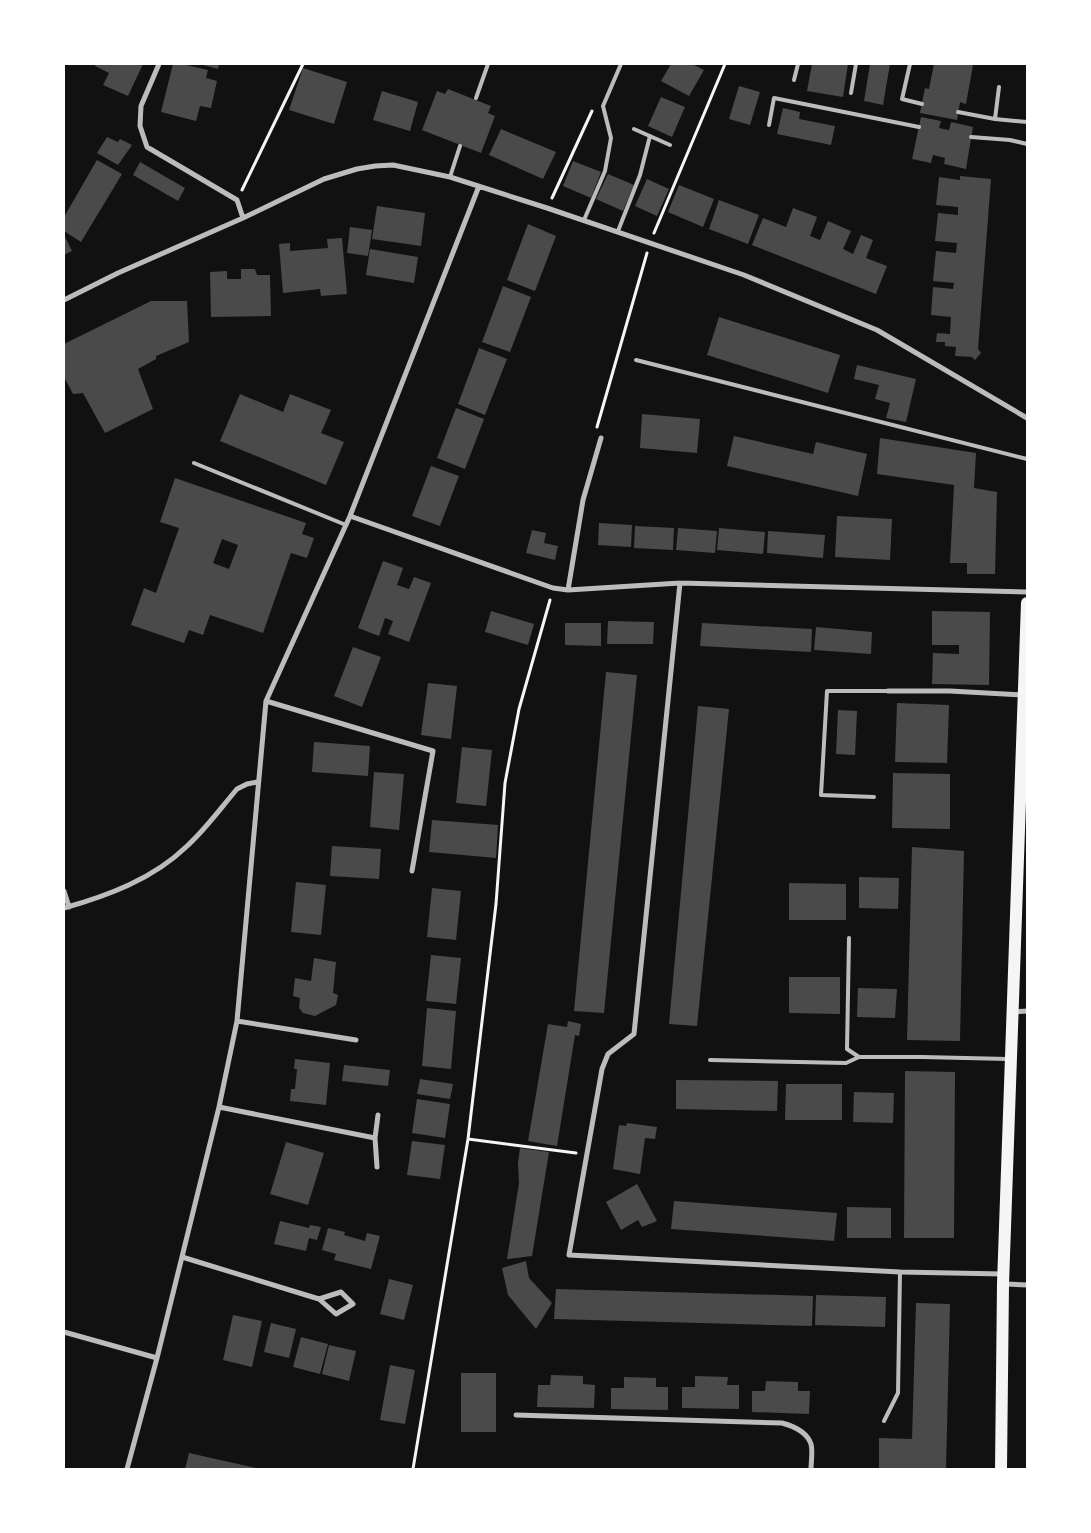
<svg xmlns="http://www.w3.org/2000/svg" width="1091" height="1533" viewBox="0 0 1091 1533" font-family="'Fira Sans',sans-serif">
<style>
.building{fill:#4a4a4a;fill-rule:evenodd}
.lines{fill:none;stroke-linecap:round;stroke-linejoin:round}
.path{stroke:#f5f5f5;stroke-width:3}
.service{stroke:#bcbcbc;stroke-width:4}
.minor{stroke:#bcbcbc;stroke-width:5}
.primary{stroke:#f5f5f5;stroke-width:12}
</style>
<rect width="100%" height="100%" fill="#111"/>
<path class="building" d="M96,64H143L128,96L103,85L109,73L95,66Z
M173,64H182L208,70L206,78L217,81L211,108L200,106L196,121L161,112Z
M200,64H219L218,69Z
M671,64H692L704,70L689,96L661,81Z
M812,64H848L843,97L807,91Z
M870,64H890L883,105L864,101Z
M934,64L973,65L966,104L960,102L957,120L920,113L925,88L929,89Z
M303,68L347,82L334,124L289,110Z
M739,86L760,92L750,125L729,119Z
M448,89L491,106L488,113L495,116L481,153L422,130L437,91L445,94Z
M382,91L418,102L410,131L373,120Z
M661,97L685,107L672,137L648,126Z
M783,108L800,112L799,119L835,126L831,145L777,134Z
M921,117L941,121L939,128L949,130L951,122L973,127L966,169L944,164L945,158L933,155L931,163L912,159Z
M501,129L556,152L543,179L489,155Z
M107,137L118,142L120,139L132,145L118,165L97,153Z
M97,160L122,174L81,242L64,231V217Z
M573,161L601,172L591,198L563,186Z
M140,162L185,188L178,201L133,175Z
M608,174L634,185L623,211L596,199Z
M960,176L991,179L978,349L981,353L975,360L972,357L955,356L956,347L945,346V342H936L937,333L950,334L951,317L931,315L933,287L953,289L954,283L933,281L936,251L956,253L957,243L935,241L938,213L958,215V207L936,205L939,177L960,180Z
M647,179L669,189L657,216L635,206Z
M679,185L714,199L703,227L668,212Z
M719,200L759,215L748,244L709,229Z
M377,206L425,213L421,246L372,239Z
M793,208L817,217L810,236L820,240L828,221L851,231L843,249L853,254L861,235L873,240L866,258L887,266L876,294L752,245L763,218L786,227Z
M528,224L556,236L535,291L507,280Z
M350,227L372,230L368,256L347,253Z
M65,237L72,251L64,255V238Z
M342,238L347,294L321,296L320,289L283,293L279,244L290,243V251L328,248L327,239Z
M370,249L418,257L414,283L366,275Z
M241,269H255L257,275H270L271,316L211,317L210,272L227,271V279H241Z
M503,286L531,297L510,352L482,342Z
M151,301H187L189,342L156,356V359L138,369L153,409L105,433L83,393L73,394L64,377V344Z
M719,317L840,355L828,393L707,355Z
M479,348L507,359L485,415L458,404Z
M857,365L916,379L906,422L886,418L890,403L875,399L879,385L854,379Z
M240,394L283,412L290,394L331,410L321,433L344,442L326,485L220,441Z
M456,408L484,419L465,469L437,458Z
M642,414L700,419L697,453L640,448Z
M734,436L813,454L816,442L867,454L858,496L727,466Z
M880,438L976,453L974,488L997,492L995,574H967V563H950L954,485L877,474Z
M431,466L459,476L440,526L412,516Z
M175,478L306,523L302,534L314,538L307,558L291,553L263,633L210,615L203,635L189,630L184,643L131,625L144,588L156,593L179,528L160,522ZM222,539L238,545L229,569L213,563Z
M837,516L892,519L890,560L835,557Z
M599,523L632,525L631,547L598,545Z
M635,526L674,528L673,550L634,548Z
M678,528L717,531L715,553L676,550Z
M719,528L765,532L763,554L717,550Z
M532,530L546,533L544,543L558,546L555,560L526,553Z
M768,531L825,535L823,558L767,553Z
M383,561L403,568L397,585L409,589L414,577L431,583L409,642L388,634L393,621L385,618L379,636L358,628Z
M491,611L534,624L528,645L485,632Z
M932,611L990,612L989,685L932,684L933,653L959,654V645H932Z
M608,621L654,622L653,644H607Z
M565,623H601V646L565,645Z
M702,623L812,629L811,652L700,646Z
M816,627L872,632L871,654L814,650Z
M353,647L381,657L362,707L334,696Z
M606,672L637,675L604,1013L574,1011Z
M428,683L457,686L451,739L421,735Z
M897,703L949,705L947,763L895,762Z
M698,706L729,709L697,1026L669,1024Z
M838,710L857,711L855,755L836,754Z
M314,742L370,746L368,776L312,772Z
M462,747L492,750L486,806L456,803Z
M374,772L404,774L399,830L370,827Z
M893,773L950,774V829L892,828Z
M432,820L498,825L496,858L429,852Z
M332,846L381,849L379,879L330,876Z
M912,847L964,851L960,1041L907,1040Z
M859,877L899,878L898,909L859,908Z
M296,882L326,885L321,935L291,932Z
M789,883L846,884V920H789Z
M432,888L461,891L456,940L427,937Z
M431,955L461,958L456,1004L426,1001Z
M314,958L336,962L333,993L338,995L336,1005L315,1016L303,1013L299,1008L300,998L293,996L295,978L311,981Z
M789,977H840V1014L789,1013Z
M858,988L897,989L895,1018L857,1017Z
M427,1008L456,1011L451,1069L422,1066Z
M568,1021L581,1024L579,1036L575,1035L557,1146L528,1141L548,1024L567,1027Z
M295,1059L330,1063L326,1105L290,1101L291,1089H295L297,1069H294Z
M344,1065L390,1070L388,1086L342,1081Z
M905,1071L955,1072L954,1238H904Z
M420,1079L453,1084L450,1099L417,1094Z
M676,1080L778,1081L777,1111L676,1109Z
M786,1084H842V1120H785Z
M854,1092L894,1093L893,1123L853,1122Z
M417,1099L450,1104L445,1138L412,1133Z
M627,1123L657,1127L655,1139L645,1138L640,1174L613,1169L619,1125L626,1126Z
M412,1141L445,1145L440,1179L407,1175Z
M286,1142L324,1153L308,1205L270,1194Z
M520,1148L549,1152L532,1256L507,1259L519,1183L518,1163Z
M637,1184L657,1221L642,1227L638,1220L621,1230L606,1202Z
M674,1201L837,1213L834,1241L671,1229Z
M847,1207L891,1208V1238H847Z
M280,1221L309,1228L310,1225L321,1227L317,1240L309,1238L306,1251L274,1244Z
M328,1228L345,1232L344,1235L365,1241L367,1233L380,1236L371,1269L334,1260L336,1254L322,1250Z
M526,1261L529,1278L552,1303L536,1329L508,1295L502,1268Z
M389,1279L413,1285L404,1320L380,1314Z
M556,1289L813,1296L812,1326L554,1319Z
M816,1295L886,1297L885,1327L815,1325Z
M916,1303L950,1304L946,1469H879V1438L912,1439Z
M233,1315L262,1321L252,1367L223,1360Z
M271,1323L296,1329L289,1358L264,1352Z
M301,1337L328,1344L320,1374L293,1367Z
M329,1345L356,1351L349,1381L322,1374Z
M390,1365L415,1370L405,1424L380,1420Z
M461,1373H496V1432H461Z
M551,1375L583,1376V1384L595,1385L594,1408L537,1407L538,1385H550Z
M695,1376L728,1377L727,1385H739V1409L682,1408V1387H695Z
M624,1377L656,1378V1387H668V1410L611,1409V1388H624Z
M766,1381L798,1382V1391H810L809,1414L752,1412V1391H765Z
M189,1453L256,1468V1469H185Z"/>
<g class="lines">
<path class="path" d="M242,190L303,64
M552,198L592,111
M654,233L725,64
M597,427L647,253
M468,1139L576,1153
M413,1469L468,1139L496,904L505,783L519,709L550,600"/>
<path class="service" d="M910,64L902,99L922,104
M794,80L798,64
M999,87L995,119L1027,122
M851,93L856,64
M476,98L488,64
M958,112L995,119
M769,125L774,98L919,127
M634,129L670,145
M971,137L1010,140L1027,144
M450,177L460,146
M584,220L605,171L611,138L603,106L621,64
M618,231L640,175L650,136
M636,360L1027,459
M194,463L346,525
M874,797L821,795L827,691H888
M849,938L847,1049L859,1057
M710,1060L846,1063L859,1057H922L1008,1059
M884,1421L898,1393L900,1272"/>
<path class="minor" d="M159,64L141,106L140,126L147,147L237,200L243,218
M64,300L118,273L243,218L324,179L357,169L375,166L393,165L450,177L547,208L744,275L877,330L1027,418
M350,516L553,588L568,590L680,583L1027,592
M680,583L634,1034L608,1054L602,1069L569,1255L900,1272L1003,1274
M568,590L583,500L601,438
M888,691H950L1023,695
M266,701L433,751L412,871
M64,891L69,907
M64,908C107,896 153,879 186,847C205,830 220,809 237,789L247,784L257,782
M1013,1012L1027,1011
M237,1021L356,1040
M219,1107L375,1138
M377,1167L375,1138L378,1115
M182,1257L319,1299L341,1292L353,1304L336,1314L319,1299
M1004,1284L1027,1285
M64,1332L157,1358
M516,1415L782,1423C793,1426 807,1432 811,1444C813,1451 811,1462 811,1469
M127,1469L157,1358L219,1107L237,1021L266,701L350,516L479,186"/>
<path class="primary" d="M1001,1469L1003,1284L1027,603"/>
</g>
<rect width="1091" height="1533" fill="none" stroke="#ffffff" stroke-width="130"/>
</svg>
